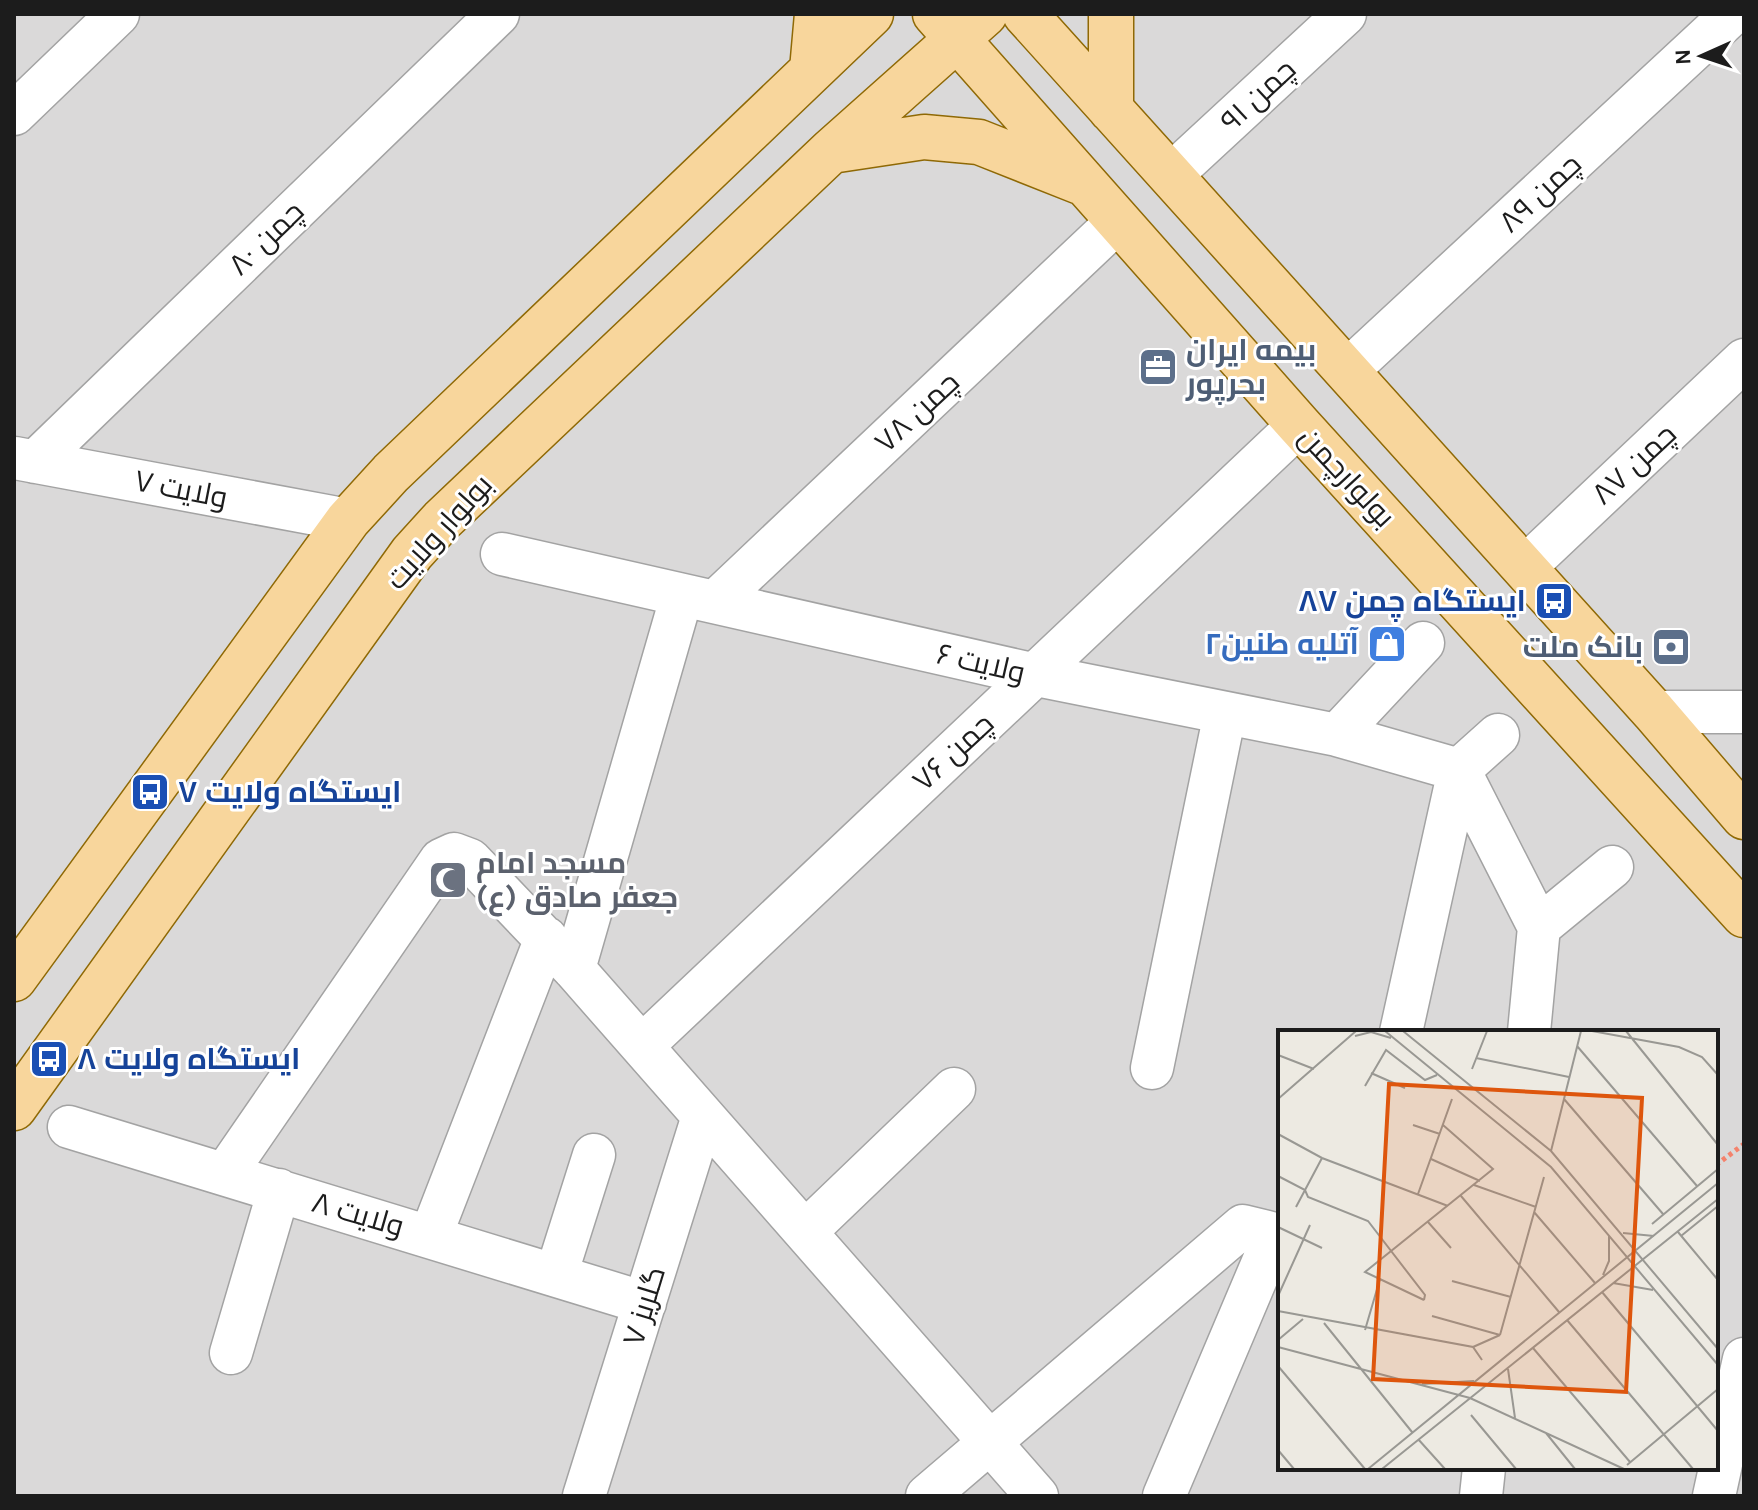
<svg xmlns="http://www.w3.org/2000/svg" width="1758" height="1510" viewBox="0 0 1758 1510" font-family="Karla,Cairo,sans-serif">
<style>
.residential{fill:#dad9d9;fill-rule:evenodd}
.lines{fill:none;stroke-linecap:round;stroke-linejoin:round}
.minor-casing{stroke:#a3a3a3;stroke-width:45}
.major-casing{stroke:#8f6905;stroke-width:47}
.path{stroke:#f4826c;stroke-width:5;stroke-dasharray:4 4;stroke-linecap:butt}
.minor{stroke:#fff;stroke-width:42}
.major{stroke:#f8d69c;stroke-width:44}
.labels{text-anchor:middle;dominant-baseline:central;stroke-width:6;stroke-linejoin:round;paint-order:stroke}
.street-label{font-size:30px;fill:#1c1c1c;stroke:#fff}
.service-label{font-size:30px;font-weight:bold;fill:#4e5e75;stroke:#fff;text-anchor:start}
.transit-label{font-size:30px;font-weight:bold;fill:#164399;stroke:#fff;text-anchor:start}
.shop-label{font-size:30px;font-weight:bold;fill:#366cbe;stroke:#fff;text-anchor:end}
.worship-label{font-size:30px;font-weight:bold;fill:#5b616d;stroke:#fff;text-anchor:start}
.inset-road{fill:none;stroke:#999893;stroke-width:2}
.view{fill:#de560d;fill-opacity:0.15;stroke:#de560d;stroke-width:4}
.inset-edge{fill:none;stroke:#1c1c1c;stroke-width:4}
</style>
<rect width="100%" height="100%" fill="#edeae2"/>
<path class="residential" d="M14,14H1744V1496H14ZM1280,1032H1716V1468H1280Z"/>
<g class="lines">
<g class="minor-casing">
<path id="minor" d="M14,114L118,14
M1171,175L1345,14
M1347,371L1732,14
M15,458L348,520
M35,462L498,14
M502,554L1036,675L1337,735L1459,770
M1524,568L1744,360
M715,602L1118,221
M1654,712H1744
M1337,735L1423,643
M1459,770L1539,927
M1459,770L1498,735
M574,969L682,595
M1401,1032L1459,770
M1529,1032L1539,927L1612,867
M642,1046L1299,425
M1152,1068L1225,713
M69,1127L645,1303
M225,1174L441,860L454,854L470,860L574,969L1037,1496
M805,1232L954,1089
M431,1235L546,938
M556,1275L594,1155
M231,1353L279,1190
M584,1496L703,1116
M927,1496L1243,1226L1275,1234L1164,1496
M1481,1496L1484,1468
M1714,1496L1744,1359"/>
</g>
<g class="major-casing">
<path id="major" d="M935,14L1299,425L1744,915
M1025,14L1654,712L1744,817
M1111,14V110
M812,70L817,14
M831,151L924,137L979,142L1080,182
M14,979L348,520L391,473L871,14
M14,1108L412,553L442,520L831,151L985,14"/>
</g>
<path class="path" d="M1716,1165L1744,1144"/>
<use href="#minor" class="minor"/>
<use href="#major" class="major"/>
</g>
<defs>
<g id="office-square" transform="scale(2)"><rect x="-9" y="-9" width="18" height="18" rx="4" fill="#5c6f8a" stroke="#fff"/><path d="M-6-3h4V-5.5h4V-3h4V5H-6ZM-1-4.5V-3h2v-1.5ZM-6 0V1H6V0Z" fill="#fff"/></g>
<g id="bus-square" transform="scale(2)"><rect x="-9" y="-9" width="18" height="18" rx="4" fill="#1a4fb4" stroke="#fff"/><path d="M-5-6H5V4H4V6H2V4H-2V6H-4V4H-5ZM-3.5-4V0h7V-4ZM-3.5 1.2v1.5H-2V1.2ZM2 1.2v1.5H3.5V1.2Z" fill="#fff"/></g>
<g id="shop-square" transform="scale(2)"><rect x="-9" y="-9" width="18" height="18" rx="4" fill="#3f7fe0" stroke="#fff"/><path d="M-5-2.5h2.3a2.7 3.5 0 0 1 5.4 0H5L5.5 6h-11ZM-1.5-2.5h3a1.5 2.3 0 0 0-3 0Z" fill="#fff"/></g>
<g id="bank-square" transform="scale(2)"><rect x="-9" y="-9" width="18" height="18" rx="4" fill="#5c6f8a" stroke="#fff"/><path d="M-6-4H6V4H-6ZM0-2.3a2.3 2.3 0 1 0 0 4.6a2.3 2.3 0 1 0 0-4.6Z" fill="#fff"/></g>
<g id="mosque-square" transform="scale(2)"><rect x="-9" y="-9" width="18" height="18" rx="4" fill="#6b7280" stroke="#fff"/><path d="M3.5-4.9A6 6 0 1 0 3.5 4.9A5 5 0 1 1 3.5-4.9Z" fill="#fff"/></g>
</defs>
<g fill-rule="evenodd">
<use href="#office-square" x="1158" y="367"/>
<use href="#bus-square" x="1554" y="601"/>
<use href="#shop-square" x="1387" y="644"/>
<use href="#bank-square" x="1671" y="647"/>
<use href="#bus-square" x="150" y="792"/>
<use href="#mosque-square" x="448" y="880"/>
<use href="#bus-square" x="49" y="1059"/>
</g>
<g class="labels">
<g class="street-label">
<text transform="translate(1258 95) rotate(-43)">چمن ۹۱</text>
<text transform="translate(1540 193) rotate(-43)">چمن ۸۹</text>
<text transform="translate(266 238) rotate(-44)">چمن ۸۰</text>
<text transform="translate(917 412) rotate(-43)">چمن ۷۸</text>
<text transform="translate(1634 464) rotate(-43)">چمن ۸۷</text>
<text transform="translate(1347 477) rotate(47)">بولوارچمن</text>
<text transform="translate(181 489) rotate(11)">ولایت ۷</text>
<text transform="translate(439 532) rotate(-48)">بولوار ولایت</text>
<text transform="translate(981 663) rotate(13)">ولایت ۶</text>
<text transform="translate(953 752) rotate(-43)">چمن ۷۶</text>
<text transform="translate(358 1214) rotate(16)">ولایت ۸</text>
<text transform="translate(644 1306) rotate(-73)">گلریز ۷</text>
</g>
<g class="service-label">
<text x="1186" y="350">بيمه ايران<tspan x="1186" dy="34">بحرپور</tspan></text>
<text x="1643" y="647" text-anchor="end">بانک ملت</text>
</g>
<g class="transit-label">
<text x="1526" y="601" text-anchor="end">ایستگاه چمن ۸۷</text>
<text x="178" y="792">ایستگاه ولایت ۷</text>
<text x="77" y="1059">ایستگاه ولایت ۸</text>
</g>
<g class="shop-label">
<text x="1359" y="644">آتلیه طنین۲</text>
</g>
<g class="worship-label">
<text x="476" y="863">مسجد امام<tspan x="476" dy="34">جعفر صادق (ع)</tspan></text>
</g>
</g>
<g transform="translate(1278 1030)">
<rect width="440" height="440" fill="#edeae2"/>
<path class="inset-road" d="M107,1L273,137L440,335M125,1L273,121L440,319M314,1L401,17L424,27L440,45M348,1L440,115M77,6L93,2L113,8M299,16L419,156M0,25L36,39M198,28L291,47M194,39L209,1M93,43L127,58M87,56L108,20L147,50L159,45M0,69L78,1M286,69L385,184M135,95L162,104M0,104L44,128L170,176M273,121L303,1M153,129L202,151M0,146L27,160L30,167L90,191L147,265L146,270M196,155L258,177M140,164L174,69M183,166L281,282M18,177L44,128M256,182L317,253M150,192L173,218M374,194L440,139M0,197L44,218M400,202L440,250M345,203L376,206M403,206L440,176M325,245L331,231V206M174,251L233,267M335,253L375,260M324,262L440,401M0,266L32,195M146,270L87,242L215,139L165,95M0,281L195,317L204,330M154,286L222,305M289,290L415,439M46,293L134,402M87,300L102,249M222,305L266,147M0,310L25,289M0,317L192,368L346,439M195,317L222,305M255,318L352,432M0,336L87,439M230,339L237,388M144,354L196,351M193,385L238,439M268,403L297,439M140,409L167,439M0,420L16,439M349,435L440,359M90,439L440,153M104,439L440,169"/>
<path class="view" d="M111,54L364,68L348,362L95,349Z"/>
<rect width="440" height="440" class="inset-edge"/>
</g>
<rect width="1758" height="1510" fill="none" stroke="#1c1c1c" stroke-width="32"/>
<g transform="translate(1702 56) rotate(267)" stroke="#ffffff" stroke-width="6" paint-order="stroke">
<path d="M0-6L14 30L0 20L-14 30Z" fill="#1c1c1c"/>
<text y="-12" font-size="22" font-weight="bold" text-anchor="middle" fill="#1c1c1c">N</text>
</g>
</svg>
